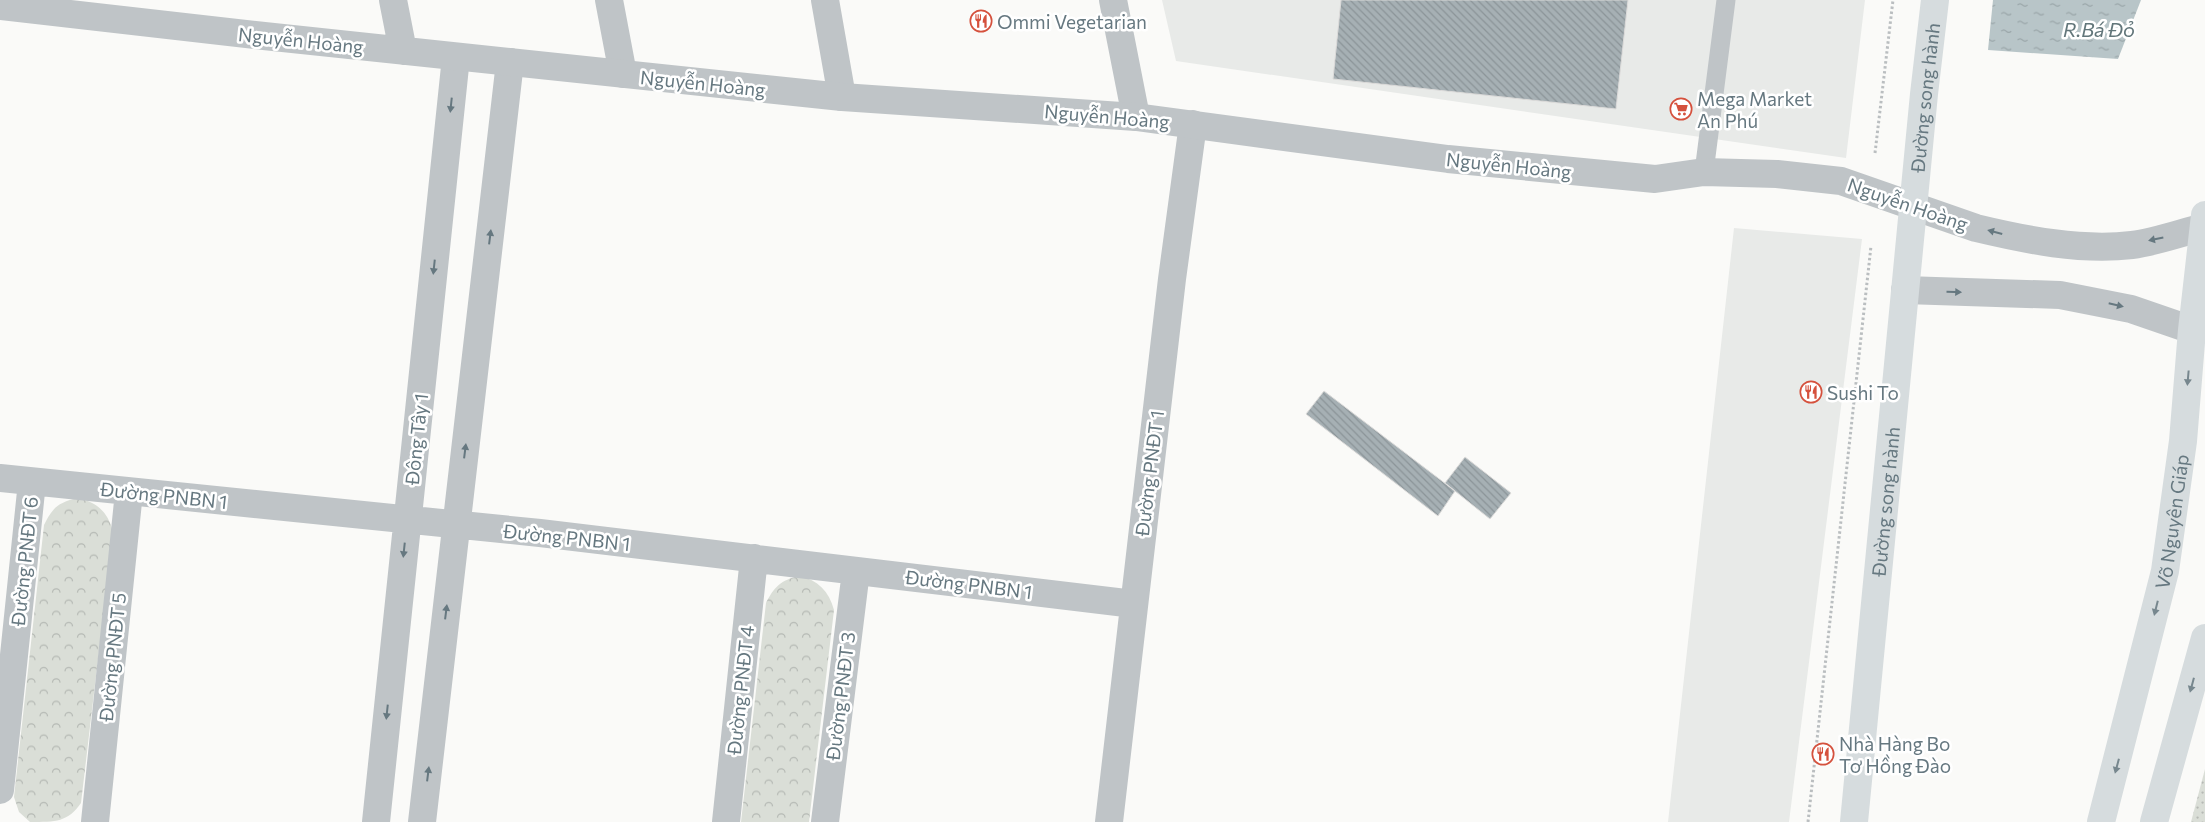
<svg xmlns="http://www.w3.org/2000/svg" width="2205" height="822" viewBox="0 0 2205 822" font-family="Commissioner,sans-serif">
<style>
.built{fill:#e8eae8}
.grass{fill:url(#grass-dots)}
.forest{fill:url(#forest-crowns)}
.water{fill:url(#water-ripples)}
.building{fill:url(#building-back-hatch);stroke:#dcdbda}
.lines{fill:none;stroke-linecap:round;stroke-linejoin:round}
.path{stroke:#babec0;stroke-width:3;stroke-dasharray:2.5 2.5;stroke-linecap:butt}
.service{stroke:#bfc4c7;stroke-width:19}
.minor{stroke:#bfc4c7;stroke-width:28}
.tertiary{stroke:#bfc4c7;stroke-width:28}
.secondary{stroke:#d6dcde;stroke-width:28}
.trunk{stroke:#d6dcde;stroke-width:28}
.oneway{fill:#667880}
.oneway2{fill:#77878e}
.labels{text-anchor:middle;dominant-baseline:central;stroke-width:5;stroke-linejoin:round;paint-order:stroke}
.poi-label{font-size:19px;fill:#667880;stroke:#fff;text-anchor:start}
.street-label{font-size:19px;fill:#667880;stroke:#fff}
.water-label{font-size:20px;font-style:italic;fill:#62767a;stroke:#fff}
</style>
<defs>
<pattern id="grass-dots" width="8" height="8" patternUnits="userSpaceOnUse" patternTransform="scale(1.25)"><rect width="8" height="8" fill="#daded7"/><path d="M2 2h.1M6 6h.1" fill="none" stroke="#b5b9b4" stroke-width="1.8" stroke-linecap="round"/></pattern>
<pattern id="forest-crowns" width="20" height="18" patternUnits="userSpaceOnUse" patternTransform="scale(1.25)"><rect width="20" height="18" fill="#daded7"/><path d="M2 6a3 3 0 1 1 6 0M12 15a3 3 0 1 1 6 0" fill="none" stroke="#b5b9b4"/></pattern>
<pattern id="water-ripples" width="26" height="14" patternUnits="userSpaceOnUse" patternTransform="scale(1.25)"><rect width="26" height="14" fill="#b8c5c8"/><path d="M2 4q2-2 4 0t4 0M15 11q2-2 4 0t4 0" fill="none" stroke="#99a5a8"/></pattern>
<pattern id="building-back-hatch" width="6" height="6" patternUnits="userSpaceOnUse" patternTransform="scale(1.25)"><rect width="6" height="6" fill="#a6b0b4"/><path d="M-1 5l2 2M0 0l6 6M5-1l2 2" fill="none" stroke="#8b9498"/></pattern>
</defs>
<rect width="100%" height="100%" fill="#fafaf8"/>
<path class="built" d="M1162,0H1865L1846,158L1176,61Z
M1734,228L1862,239L1789,822H1668Z"/>
<path class="grass" d="M2205,769V822H2191Z"/>
<path class="forest" d="M77,498C97,502 108,512 113,532L81,803C68,822 56,822 30,822L19,812L14,797L44,525C53,507 58,503 77,498Z
M799,576C818,580 829,591 834,610L809,822H741L766,603C774,587 781,580 799,576Z"/>
<path class="water" d="M1993,0H2141L2118,59L1988,50Z"/>
<path class="building" d="M1341,0H1628L1616,109L1333,79Z
M1324,391L1455,491L1438,516L1306,414Z
M1465,457L1511,493L1490,519L1445,483Z"/>
<g class="lines">
<path class="path" d="M1875,153L1893,0
M1808,822L1871,246"/>
<path class="service" d="M1704,172L1726,0"/>
<path class="minor" d="M609,0L623,74
M825,0L842,97
M1113,0L1136,117
M0,478L540,533L1134,604
M0,790L32,482
M95,822L129,492
M376,822L456,57
M422,822L510,62
M726,822L754,558
M825,822L856,571
M1109,822L1172,279L1193,124"/>
<path class="tertiary" d="M393,0L403,51
M0,6L264,36L842,97L1136,117L1448,159L1655,179L1704,172L1777,174L1841,181L1976,228C2026,240 2081,251 2132,245C2156,242 2180,233 2204,227
M1905,290L2060,295L2131,309L2192,330"/>
<path class="secondary" id="s1" d="M1854,822L1924,94L1935,0"/>
<g class="trunk">
<path id="s2" d="M2101,822L2165,571L2183,441L2192,330L2205,215"/>
<path d="M2154,822L2205,638"/>
</g>
</g>
<defs><path id="oneway-solid" d="M-6-.8H1V-3.2L6.5 0L1 3.2V.8H-6Z" transform="scale(1.25)"/></defs>
<g class="oneway">
<use href="#oneway-solid" transform="translate(451 105) rotate(96)"/>
<use href="#oneway-solid" transform="translate(1995 232) rotate(-165)"/>
<use href="#oneway-solid" transform="translate(490 237) rotate(-83)"/>
<use href="#oneway-solid" transform="translate(2156 239) rotate(168)"/>
<use href="#oneway-solid" transform="translate(434 267) rotate(96)"/>
<use href="#oneway-solid" transform="translate(1954 292) rotate(2)"/>
<use href="#oneway-solid" transform="translate(2116 305) rotate(13)"/>
<use href="#oneway-solid" transform="translate(465 451) rotate(-83)"/>
<use href="#oneway-solid" transform="translate(404 550) rotate(96)"/>
<use href="#oneway-solid" transform="translate(446 612) rotate(-83)"/>
<use href="#oneway-solid" transform="translate(387 712) rotate(96)"/>
<use href="#oneway-solid" transform="translate(428 774) rotate(-83)"/>
</g>
<g class="oneway2">
<use href="#oneway-solid" transform="translate(2188 378) rotate(95)"/>
<use href="#oneway-solid" transform="translate(2156 608) rotate(104)"/>
<use href="#oneway-solid" transform="translate(2192 685) rotate(105)"/>
<use href="#oneway-solid" transform="translate(2117 766) rotate(105)"/>
</g>
<defs>
<g id="restaurant-ring" transform="scale(1.125)"><circle r="9.5" fill="#fff" stroke="#d5513d" stroke-width="1.5"/><path d="M-5-6h1v4h1v-4h1v4h1v-4h1v5L-1.5 .5V6h-2V.5L-5-1ZM5-6V6H3V1.5H1.5Q1.5-4 5-6Z" fill="#d5513d"/></g>
<g id="supermarket-ring" transform="scale(1.125)"><circle r="9.5" fill="#fff" stroke="#d5513d" stroke-width="1.5"/><path d="M-6-5.5h2.5l.6 2H6L4.5 2H-2.5L-4.4-4H-6ZM-1.5 3.2a1.3 1.3 0 1 0 .1 0ZM3 3.2a1.3 1.3 0 1 0 .1 0Z" fill="#d5513d"/></g>
</defs>
<g fill-rule="evenodd">
<use href="#restaurant-ring" x="981" y="21"/>
<use href="#supermarket-ring" x="1681" y="109"/>
<use href="#restaurant-ring" x="1811" y="392"/>
<use href="#restaurant-ring" x="1823" y="754"/>
</g>
<g class="labels">
<g class="poi-label">
<text x="997" y="21">Ommi Vegetarian</text>
<text x="1697" y="98">Mega Market<tspan x="1697" dy="22">An Phú</tspan></text>
<text x="1827" y="392">Sushi To</text>
<text x="1839" y="743">Nhà Hàng Bo<tspan x="1839" dy="22">Tơ Hồng Đào</tspan></text>
</g>
<g class="street-label">
<text transform="translate(301 40) rotate(6)">Nguyễn Hoàng</text>
<text transform="translate(703 83) rotate(6)">Nguyễn Hoàng</text>
<text stroke="none"><textPath href="#s1" startOffset="728">Đường song hành</textPath></text>
<text transform="translate(1107 116) rotate(5)">Nguyễn Hoàng</text>
<text transform="translate(1509 165) rotate(6)">Nguyễn Hoàng</text>
<text transform="translate(1908 204) rotate(19)">Nguyễn Hoàng</text>
<text transform="translate(416 439) rotate(-84)">Đông Tây 1</text>
<text transform="translate(1149 473) rotate(-83)">Đường PNĐT 1</text>
<text transform="translate(164 495) rotate(6)">Đường PNBN 1</text>
<text stroke="none"><textPath href="#s1" startOffset="322">Đường song hành</textPath></text>
<text stroke="none"><textPath href="#s2" startOffset="309">Võ Nguyên Giáp</textPath></text>
<text transform="translate(567 537) rotate(6)">Đường PNBN 1</text>
<text transform="translate(24 561) rotate(-84)">Đường PNĐT 6</text>
<text transform="translate(969 584) rotate(7)">Đường PNBN 1</text>
<text transform="translate(112 657) rotate(-84)">Đường PNĐT 5</text>
<text transform="translate(740 690) rotate(-84)">Đường PNĐT 4</text>
<text transform="translate(840 696) rotate(-83)">Đường PNĐT 3</text>
</g>
<g class="water-label">
<text x="2099" y="29">R.Bá Đỏ</text>
</g>
</g>
</svg>
